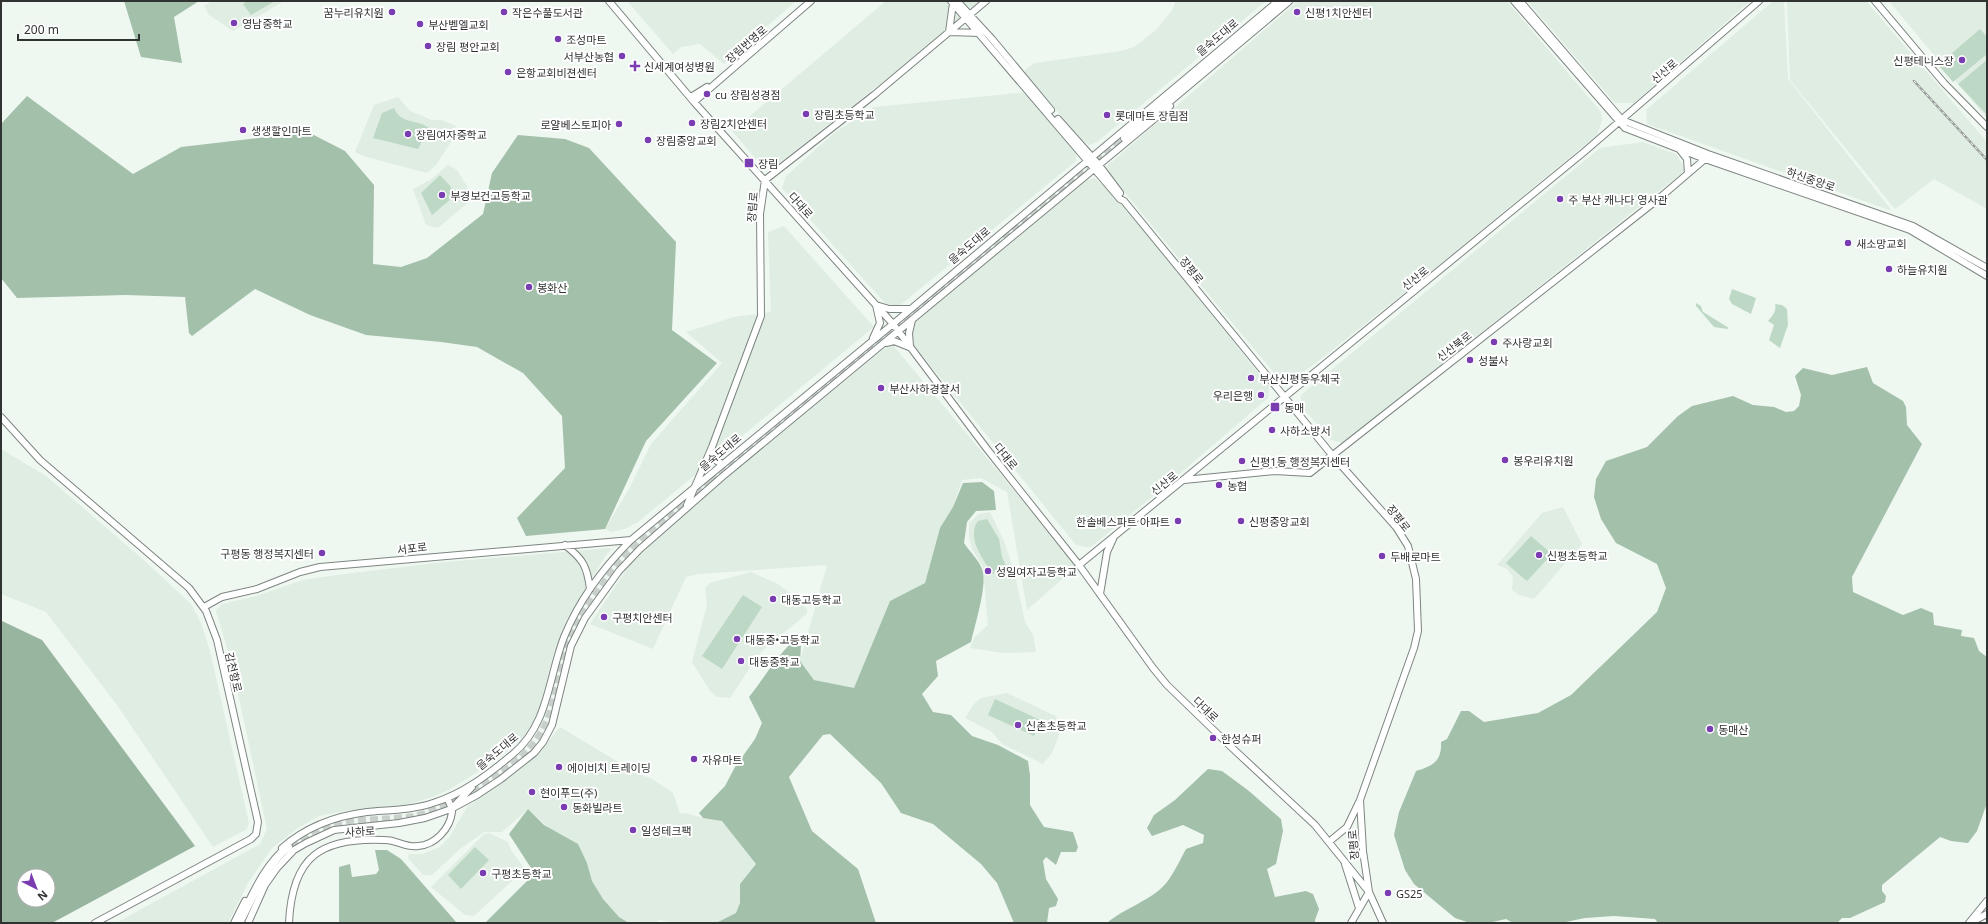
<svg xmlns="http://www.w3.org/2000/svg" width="1988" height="924" viewBox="0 0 1988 924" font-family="'Noto Sans','Noto Sans KR',sans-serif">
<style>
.built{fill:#dfede3}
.green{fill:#bdd8c5}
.forest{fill:#a3c0ab}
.water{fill:#98b5a0;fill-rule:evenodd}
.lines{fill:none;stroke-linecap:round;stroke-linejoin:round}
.highway-tunnel{stroke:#c9d0cb;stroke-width:8;stroke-dasharray:8 4;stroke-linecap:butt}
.secondary-casing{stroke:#7e8580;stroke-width:8}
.highway-casing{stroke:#7e8580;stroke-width:10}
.secondary{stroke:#fff;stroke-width:6}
.highway{stroke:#fff;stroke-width:8}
.rail-casing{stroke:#989e9a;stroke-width:2.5}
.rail{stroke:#fff;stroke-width:1;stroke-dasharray:3;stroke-linecap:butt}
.poi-dot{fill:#793cb1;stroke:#fff;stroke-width:1.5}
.labels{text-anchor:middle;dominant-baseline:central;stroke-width:4;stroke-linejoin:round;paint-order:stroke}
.poi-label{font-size:11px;fill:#303331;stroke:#fff;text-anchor:start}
.street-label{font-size:11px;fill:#303331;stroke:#fff}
</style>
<rect width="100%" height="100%" fill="#eff7f1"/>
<path class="built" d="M212,1H284L233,31L209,15L204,6Z
M627,1H796L724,64L700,44L681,47L673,54Z
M886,1H980L894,73L779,163H765L757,160L732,131Z
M1176,1H1266L1097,142L1089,145L1084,142L1025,74V70L1035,63L1121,51L1134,47L1156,30L1172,10Z
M1298,1H1507L1601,112L1602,120L1597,135L1424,277L1316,363L1288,382L1281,381L1204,289L1109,173L1107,166Z
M1527,1H1750L1634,103H1615Z
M1773,1H1784L1788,79L1892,211L1647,124L1646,110Z
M1787,1H1866L1987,142V209L1934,179L1895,209L1790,80Z
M1889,1H1987V118L1958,84Z
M1027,92L1076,149V161L898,307L891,306L884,302L782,188L786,176L834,133L874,107Z
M398,97L410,111L432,120H442L456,126L451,142L436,165L427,173L363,156L355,152L374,105Z
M1643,142L1676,154L1684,167V171L1343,443L1331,440L1301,406V395L1600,148Z
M448,165L457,170L467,186L470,201L438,228L426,225L413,189L430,180Z
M1094,178L1114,194L1269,386L1268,398L1169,483L1091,547H1087L1076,545L912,343L911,338L912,326L918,318L1083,181Z
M784,226L874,327L638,522L625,529L611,532L605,529L630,487L651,444L722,363L686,332L734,317L771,312L768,232Z
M892,344L1076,565L1075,568L1027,610L1007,492L981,478L962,480L953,507L940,528L925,583L890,601L854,689L814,680L800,661L827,565L698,574L686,577L653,649L590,624L629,566L667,528L710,489L800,417L889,345Z
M1,449L46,476L146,562L191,604L201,623L210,651L249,823L247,829L213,847L117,705L46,612L1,594Z
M1563,507L1582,544L1534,599L1519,595L1512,590L1513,577L1507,569L1497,565L1542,513Z
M990,512L1004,541L1014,571L1025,622L1033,635L1036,652L1004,653L970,648L974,638L988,625L983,567L972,549L969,537V523L979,514Z
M610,548L611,550L606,555L565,623L554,652L538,714L533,726L523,739L476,773L450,789L435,796L413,803L380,809L351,810L319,816L298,828L272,848L248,883L228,923H116L260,844L267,829L241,707L229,655L216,611L222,604L256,596L303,580L337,575L435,563Z
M751,572L778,584L794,596L807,609V614L768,645L757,657L730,698L717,697L710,691L692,662L707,605L705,588L710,583Z
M1007,693L1056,716L1059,735L1052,753L1043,764L1002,744L992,732L965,718L974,704L981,698Z
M560,727L638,774L652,779L673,793L680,814L686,813L703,818L722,820L756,864L740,884V903L736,913L716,923H674L659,920L657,923H629L619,917L603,899L592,881L587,863L528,809L502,832H484L460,849L432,875H423L408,858L409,854H423L440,847L450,836L467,807L512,775L541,750Z
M489,833L508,842L511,850L525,869L474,916L465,915L431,887L483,835Z"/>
<path class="green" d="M247,1H275L251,15L243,4Z
M1980,29L1987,37V54L1953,82L1938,65Z
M1987,60V115L1958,84Z
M394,108C401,125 418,119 429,128L418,149L373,138L382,113Z
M440,175L451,187L452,198L432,215L421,193Z
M1732,289L1756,298L1751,314L1732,304L1729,299Z
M1696,303L1701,306L1703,312L1729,328L1727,329L1714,327L1696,306Z
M1775,304L1782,305L1787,309L1788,325L1780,348L1769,340L1774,325L1768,321C1772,316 1777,311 1775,304Z
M987,519L999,539L1002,557L1007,568L993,574C983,560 966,537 978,521Z
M1531,536L1552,554L1527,581L1506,563Z
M743,595L762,607L722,669L702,656Z
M995,699L1042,721L1034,736L988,715Z
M475,847L489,860L461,889L448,875Z"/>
<path class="forest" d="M124,1H199L174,17L182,63L141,57Z
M27,96L133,174L181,147L308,132L345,151L374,185L373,264L401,267L427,258L483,214L492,173L518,135L565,139L589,148L676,242L672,330L717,363L646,441L605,529L526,536L517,518L565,468L562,416L523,373L477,347L441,342L366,335L310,315L255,289L192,336L189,333L185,297L126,295L17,298L1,278V124Z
M1867,367L1873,383L1903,401L1906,407L1907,425L1922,444L1852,577L1853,592L1903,615L1921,608L1933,613L1934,625L1962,630L1961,636L1974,638L1979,651L1987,657V803L1977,831L1968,843L1951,841L1940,837L1882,885V891L1886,896L1885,902L1850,918H1842L1837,923H1658L1655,919L1614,916L1585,918L1561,923H1513L1506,919L1488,923H1470L1455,918L1414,884L1405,870L1394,835L1399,812L1416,771C1433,766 1442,761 1441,742L1447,739L1461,711H1469L1484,722L1538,713L1571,695L1657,612L1666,588L1657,564L1616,543L1601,519L1594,497L1596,479L1606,461L1647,447L1678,416L1692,406L1733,396L1753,405L1774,407L1786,412L1794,411L1799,406L1801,395L1795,376L1803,368L1832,375Z
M982,482L994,491L996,510L976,511L967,522L964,543C969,551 979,560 982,569C988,584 975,624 971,642L936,661L938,676L922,694L933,712L951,715L972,736L998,745L1028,761L1030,775V805L1044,827L1073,832L1078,847L1076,852H1061L1056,865L1046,857L1043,861L1046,879L1058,899L1056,906L1049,908L1047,923H1014L997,883L981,864L933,824L901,813L881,783L830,734L823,735L789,777L812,831L858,869L876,923H716L736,913L740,903V884L756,864L722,821L703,818L699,813L725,786L735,767L755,739L762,723L749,697C763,679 774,661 789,645L801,646L800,661L814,680L854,688L890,601L925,583L940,528L953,507L963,483Z
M1208,769L1222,771L1249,791L1281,819L1283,831L1276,864L1267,869L1275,897L1306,891L1313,894L1319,909L1315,920V923H1107C1124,908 1153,900 1167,882C1174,873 1180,860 1186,849L1203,843L1204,835L1183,825L1152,836L1147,828L1154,815L1175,800Z
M528,809L544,825L578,844L587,863L592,881L603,899L619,917L629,923H485L531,877V868L509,834Z
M375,850H387L401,859L457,923H339V867L350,864L352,877L376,874L379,870Z"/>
<path class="water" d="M1,618L2,621L42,640L195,846L52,923H1ZM24,876H48V900H24Z"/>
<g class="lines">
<path class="highway-tunnel" d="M940,293L1125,138
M709,480L942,287
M293,849C305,840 317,831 332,826C356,819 387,821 413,817C446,811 501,778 525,754C561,719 554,675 573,632C579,617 589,604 598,592C605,583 611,573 618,565C646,533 683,507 715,479"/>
<g class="secondary-casing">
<path id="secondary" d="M609,1L694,102L893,324L987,449L1079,565L1153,668L1167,685L1229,745L1315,825L1369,892L1383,923
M951,1L1120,199L1124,201L1332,455L1396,527L1408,546L1416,579L1418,631L1414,648L1360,800L1363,851L1369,892L1351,923
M957,1L992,39L1051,110
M1514,1L1625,128L1705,159L1910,230L1987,276
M1520,1L1622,120L1708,154L1913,226L1987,268
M1875,1L1944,83L1987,127
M953,3L949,32L980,33
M691,97L707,87
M694,102L811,1
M1058,119L1099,165L1120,193
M1680,150L1687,159L1688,173
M873,338L880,323L876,305L889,309H910
M886,343L894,341L909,347
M910,346L909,333L912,320
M1,417L40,460L189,588L206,611L217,640L258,822L256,834L251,839L95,923
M712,450C712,458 715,461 723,464
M1184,480L1275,471L1310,473L1657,200L1705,159L1708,154
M687,505L712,447L761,316L760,214L765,180L874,95L986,1
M565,545C583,559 587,566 590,589
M1079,565L1584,152L1759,1
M1100,594L1107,552L1113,539
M204,607L222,597L257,589L300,572L320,567L631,540
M455,805L472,787
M1330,841L1347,827L1359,802
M282,848C307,826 335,816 367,812C389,810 413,810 433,803C463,794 489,774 513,754C549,724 548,678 564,637C579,600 603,568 631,540L893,324L1271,7
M1345,864L1359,908
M234,923L245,901
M248,923L265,885L277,868L294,850L306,843L334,830L399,823L425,818L451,809L477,795L501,779L534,753L543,742L552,725L571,646L585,618L619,571L640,549L722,477L1170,106
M289,923C292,856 321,837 385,840C397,840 406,848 418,846C435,845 450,829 452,812C452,807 449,802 447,798
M1969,923L1987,901
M1970,923L1987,914"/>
</g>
<g class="highway-casing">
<path id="highway" d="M1268,13L1278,1
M1125,138L1288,1
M239,923C253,896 264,867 288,847"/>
</g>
<use href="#secondary" class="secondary"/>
<use href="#highway" class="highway"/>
<g class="rail-casing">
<path id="rail" d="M1914,81L1987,160"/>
</g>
<use href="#rail" class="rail"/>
</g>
<g class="poi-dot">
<circle cx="392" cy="12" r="4"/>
<circle cx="504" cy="12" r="4"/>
<circle cx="1297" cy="12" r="4"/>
<circle cx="234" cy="23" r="4"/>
<circle cx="420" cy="24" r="4"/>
<circle cx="558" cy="39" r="4"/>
<circle cx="428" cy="46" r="4"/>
<circle cx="622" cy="56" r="4"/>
<circle cx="1962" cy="60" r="4"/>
<path d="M633 60h4v4h4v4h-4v4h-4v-4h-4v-4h4z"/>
<circle cx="508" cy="72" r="4"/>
<circle cx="707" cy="94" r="4"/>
<circle cx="806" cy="114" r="4"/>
<circle cx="1107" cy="115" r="4"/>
<circle cx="692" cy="123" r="4"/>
<circle cx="619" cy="124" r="4"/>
<circle cx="243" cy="130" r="4"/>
<circle cx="408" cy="134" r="4"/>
<circle cx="648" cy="140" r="4"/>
<rect x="744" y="158" width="10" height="10" rx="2"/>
<circle cx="442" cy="195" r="4"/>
<circle cx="1560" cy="199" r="4"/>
<circle cx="1848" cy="243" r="4"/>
<circle cx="1889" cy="269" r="4"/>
<circle cx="529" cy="287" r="4"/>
<circle cx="1494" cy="342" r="4"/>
<circle cx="1470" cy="360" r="4"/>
<circle cx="1251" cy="378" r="4"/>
<circle cx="881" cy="388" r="4"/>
<circle cx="1261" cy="395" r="4"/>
<rect x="1270" y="402" width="10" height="10" rx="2"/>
<circle cx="1272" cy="430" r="4"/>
<circle cx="1505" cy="460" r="4"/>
<circle cx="1242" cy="461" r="4"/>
<circle cx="1219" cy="485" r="4"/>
<circle cx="1178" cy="521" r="4"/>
<circle cx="1241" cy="521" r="4"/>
<circle cx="322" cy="553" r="4"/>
<circle cx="1539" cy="555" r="4"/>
<circle cx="1382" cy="556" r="4"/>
<circle cx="988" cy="571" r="4"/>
<circle cx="773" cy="599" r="4"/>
<circle cx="604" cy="617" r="4"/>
<circle cx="737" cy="639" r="4"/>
<circle cx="741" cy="661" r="4"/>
<circle cx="1018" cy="725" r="4"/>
<circle cx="1710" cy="729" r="4"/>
<circle cx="1213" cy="738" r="4"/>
<circle cx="694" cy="759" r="4"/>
<circle cx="559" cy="767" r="4"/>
<circle cx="532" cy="792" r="4"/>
<circle cx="564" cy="807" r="4"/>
<circle cx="633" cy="830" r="4"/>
<circle cx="483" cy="873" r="4"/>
<circle cx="1388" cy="893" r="4"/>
</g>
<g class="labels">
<g class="poi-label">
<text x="384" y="12" text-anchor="end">꿈누리유치원</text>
<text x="512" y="12">작은수풀도서관</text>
<text x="1305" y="12">신평1치안센터</text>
<text x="242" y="23">영남중학교</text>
<text x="428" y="24">부산벧엘교회</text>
<text x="566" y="39">조성마트</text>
<text x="436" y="46">장림 평안교회</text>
<text x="614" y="56" text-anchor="end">서부산농협</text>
<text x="1954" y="60" text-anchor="end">신평테니스장</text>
<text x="644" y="66">신세계여성병원</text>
<text x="516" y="72">은항교회비젼센터</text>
<text x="715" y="94">cu 장림성경점</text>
<text x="814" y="114">장림초등학교</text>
<text x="1115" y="115">롯데마트 장림점</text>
<text x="700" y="123">장림2치안센터</text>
<text x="611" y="124" text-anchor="end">로얄베스토피아</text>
<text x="251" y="130">생생할인마트</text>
<text x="416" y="134">장림여자중학교</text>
<text x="656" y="140">장림중앙교회</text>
<text x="758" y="163">장림</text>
<text x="450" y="195">부경보건고등학교</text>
<text x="1568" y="199">주 부산 캐나다 영사관</text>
<text x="1856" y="243">새소망교회</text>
<text x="1897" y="269">하늘유치원</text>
<text x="537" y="287">봉화산</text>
<text x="1502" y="342">주사랑교회</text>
<text x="1478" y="360">성불사</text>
<text x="1259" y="378">부산신평동우체국</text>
<text x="889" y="388">부산사하경찰서</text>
<text x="1253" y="395" text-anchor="end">우리은행</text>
<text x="1284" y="407">동매</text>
<text x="1280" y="430">사하소방서</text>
<text x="1513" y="460">봉우리유치원</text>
<text x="1250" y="461">신평1동 행정복지센터</text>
<text x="1227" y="485">농협</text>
<text x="1170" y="521" text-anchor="end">한솔베스파트 아파트</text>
<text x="1249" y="521">신평중앙교회</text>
<text x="314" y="553" text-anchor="end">구평동 행정복지센터</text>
<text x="1547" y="555">신평초등학교</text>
<text x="1390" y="556">두배로마트</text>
<text x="996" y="571">성일여자고등학교</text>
<text x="781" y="599">대동고등학교</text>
<text x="612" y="617">구평치안센터</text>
<text x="745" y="639">대동중•고등학교</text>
<text x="749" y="661">대동중학교</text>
<text x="1026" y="725">신촌초등학교</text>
<text x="1718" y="729">동매산</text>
<text x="1221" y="738">한성슈퍼</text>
<text x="702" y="759">자유마트</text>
<text x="567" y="767">에이비치 트레이딩</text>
<text x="540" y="792">현이푸드(주)</text>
<text x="572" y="807">동화빌라트</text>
<text x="641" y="830">일성테크팩</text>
<text x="491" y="873">구평초등학교</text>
<text x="1396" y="893">GS25</text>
</g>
<g class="street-label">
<text transform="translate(1217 37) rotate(-40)">을숙도대로</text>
<text transform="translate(746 44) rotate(-41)">장림번영로</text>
<text transform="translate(1664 71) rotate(-41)">신산로</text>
<text transform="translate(1811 179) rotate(19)">하신중앙로</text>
<text transform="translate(801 205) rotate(48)">다대로</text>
<text transform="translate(752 207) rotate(-85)">장림로</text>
<text transform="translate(969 245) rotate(-40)">을숙도대로</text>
<text transform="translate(1192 270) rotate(51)">장평로</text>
<text transform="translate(1415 278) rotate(-39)">신산로</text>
<text transform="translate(1454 346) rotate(-38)">신산북로</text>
<text transform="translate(720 452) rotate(-40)">을숙도대로</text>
<text transform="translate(1006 456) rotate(51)">다대로</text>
<text transform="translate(1164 483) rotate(-39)">신산로</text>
<text transform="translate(1399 518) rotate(52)">장평로</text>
<text transform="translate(412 548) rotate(-7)">서포로</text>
<text transform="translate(234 672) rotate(77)">감천항로</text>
<text transform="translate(1206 709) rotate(44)">다대로</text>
<text transform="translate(497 751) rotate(-40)">을숙도대로</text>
<text transform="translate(360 831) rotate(-3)">사하로</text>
<text transform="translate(1353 845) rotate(-95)">장평로</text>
</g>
</g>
<rect width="1988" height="924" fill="none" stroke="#303331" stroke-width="4"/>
<g transform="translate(36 888) rotate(138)"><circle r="19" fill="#ffffff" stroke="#acadad"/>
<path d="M0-3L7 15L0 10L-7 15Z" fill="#793cb1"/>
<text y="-6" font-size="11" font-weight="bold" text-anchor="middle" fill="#303331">N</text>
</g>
<path d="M18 34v6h121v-6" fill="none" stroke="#303331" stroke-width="2"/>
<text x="24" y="34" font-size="12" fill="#303331" stroke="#ffffff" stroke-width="3" paint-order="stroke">200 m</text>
</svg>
